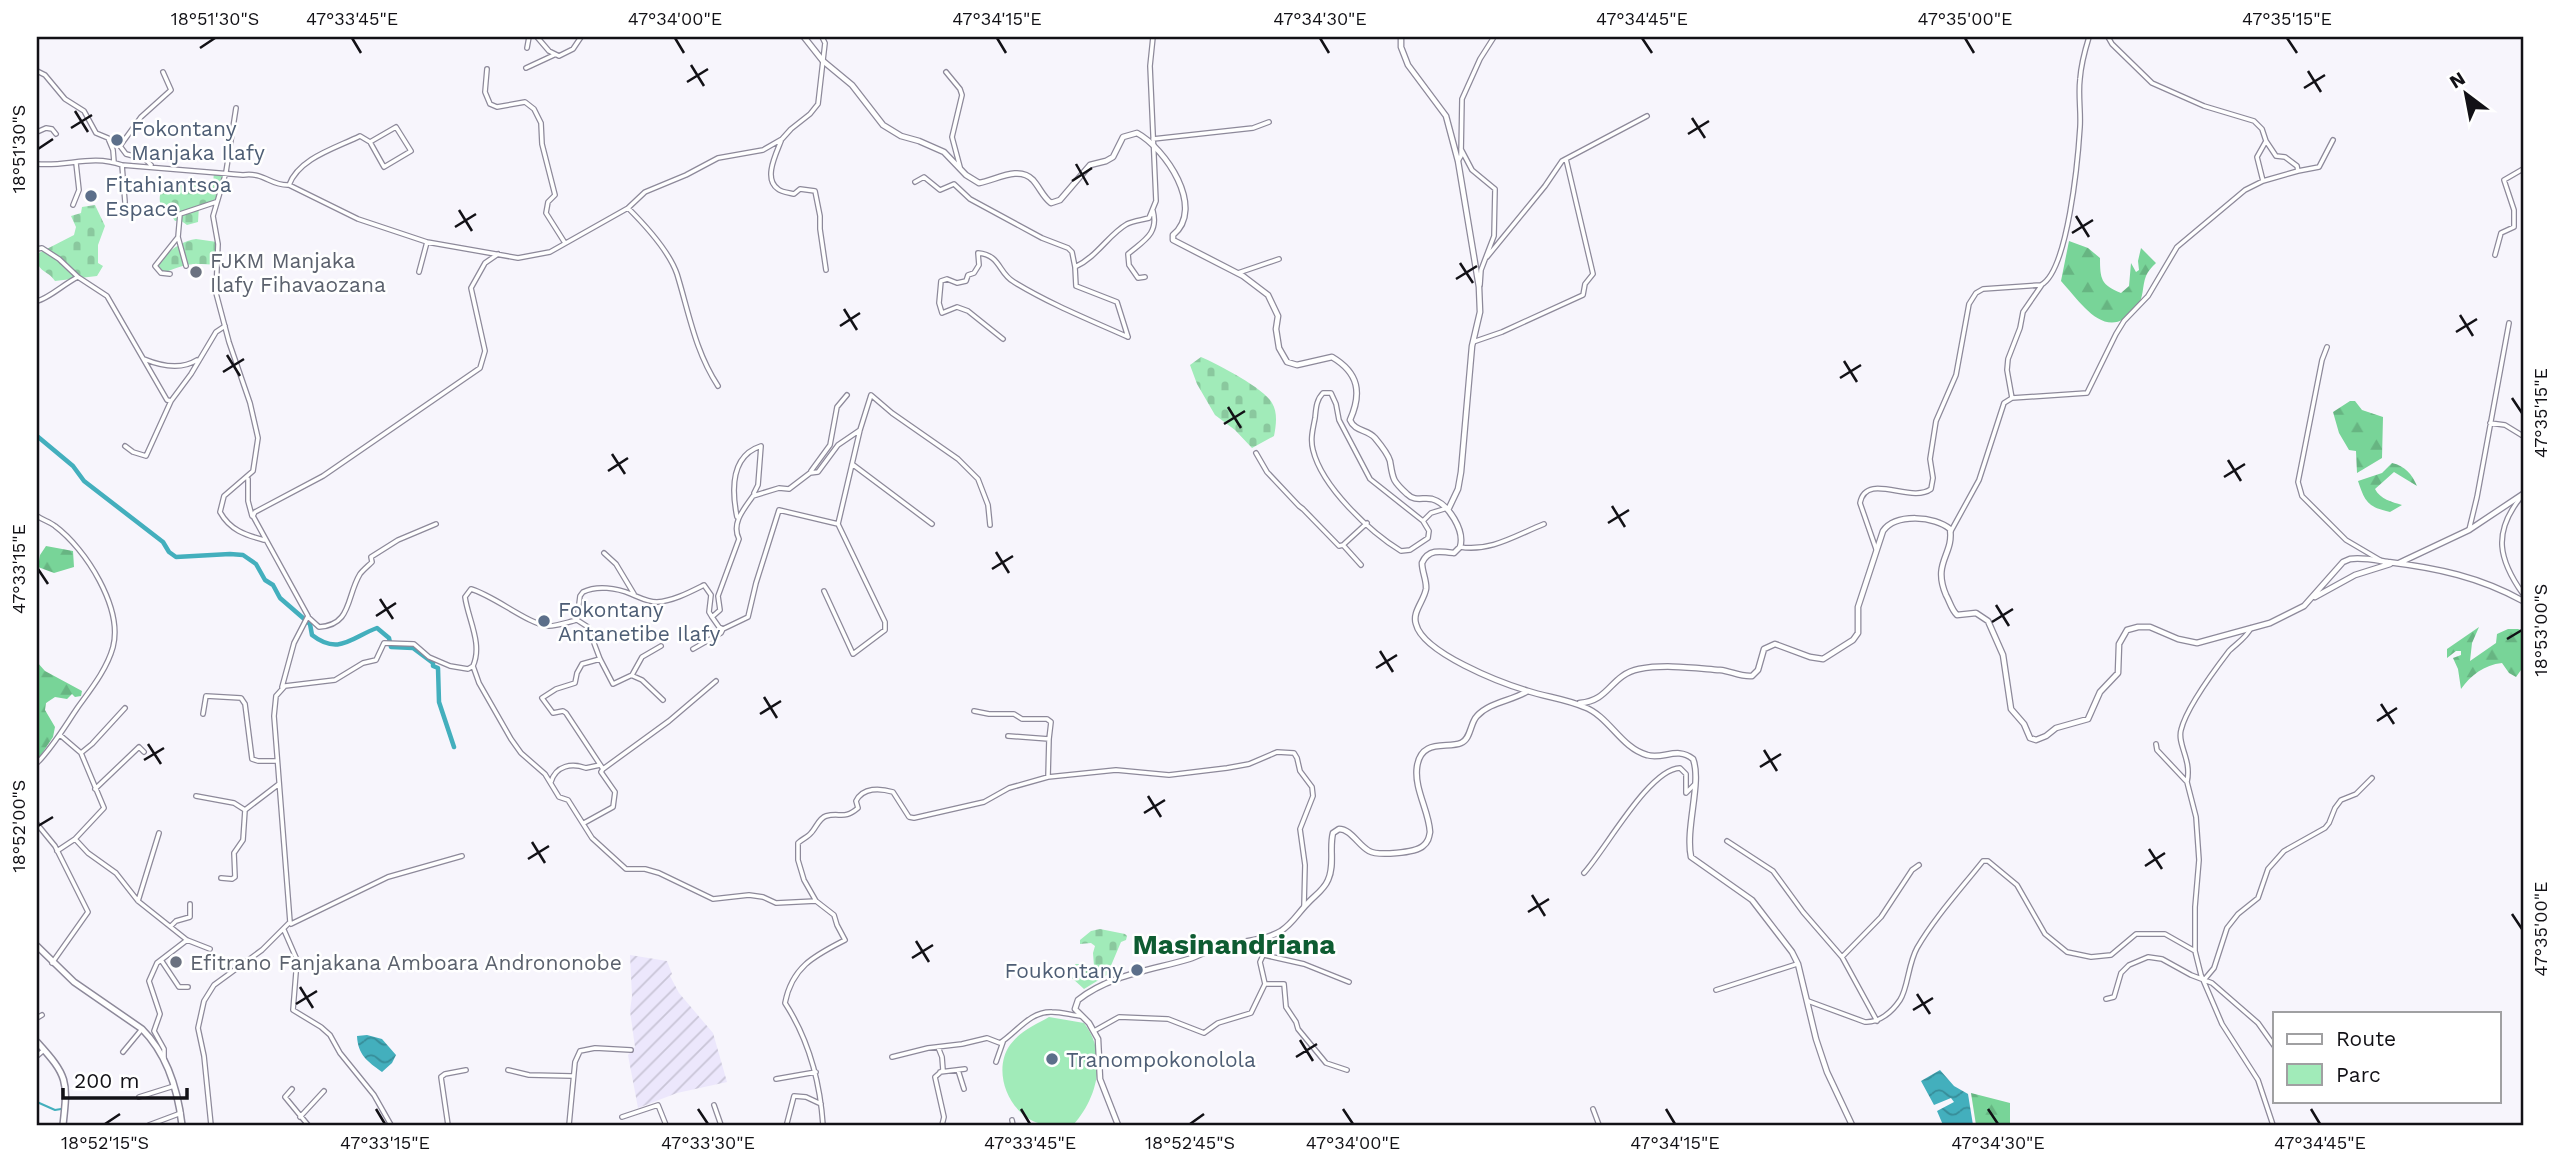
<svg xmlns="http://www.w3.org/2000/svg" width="2560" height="1162" viewBox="0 0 2560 1162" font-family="'Work Sans',sans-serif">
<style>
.industrial{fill:url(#industrial-furrows)}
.green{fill:#a1ebb9}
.forest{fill:url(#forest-firs)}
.cemetery{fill:url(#cemetery-stones)}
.water{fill:url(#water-waves)}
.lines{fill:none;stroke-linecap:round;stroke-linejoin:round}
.stream{stroke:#43afbd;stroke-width:2}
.canal{stroke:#43afbd;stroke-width:4.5}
.minor-casing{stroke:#8d899a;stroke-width:6}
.tertiary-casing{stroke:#8d899a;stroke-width:7}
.secondary-casing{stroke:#8d899a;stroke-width:8}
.minor{stroke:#fff;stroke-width:3.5}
.tertiary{stroke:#fff;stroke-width:4.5}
.secondary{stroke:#fff;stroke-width:5}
.ticks{fill:none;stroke:#121116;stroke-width:2.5}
.service-dot{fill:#5c6f8a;stroke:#fff;stroke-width:2.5}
.worship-dot{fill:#6b7280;stroke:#fff;stroke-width:2.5}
.labels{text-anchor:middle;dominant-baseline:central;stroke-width:5;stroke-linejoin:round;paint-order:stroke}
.service-label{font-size:21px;fill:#4e5e75;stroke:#fff;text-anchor:start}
.worship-label{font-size:21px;fill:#5b616d;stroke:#fff;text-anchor:start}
.district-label{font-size:28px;font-weight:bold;fill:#0e5c32;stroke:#fff}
.neatline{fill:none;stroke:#121116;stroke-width:2.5}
.ticks-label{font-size:18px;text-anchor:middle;fill:#121116}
</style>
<defs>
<pattern id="industrial-furrows" width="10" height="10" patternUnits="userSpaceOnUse" patternTransform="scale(1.75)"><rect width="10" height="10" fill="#ece7fc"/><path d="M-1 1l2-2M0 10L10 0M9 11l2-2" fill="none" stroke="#c9c5d7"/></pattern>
<pattern id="forest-firs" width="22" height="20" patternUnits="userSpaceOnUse" patternTransform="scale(1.75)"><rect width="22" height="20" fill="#78d498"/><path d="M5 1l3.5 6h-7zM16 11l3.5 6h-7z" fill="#67b582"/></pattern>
<pattern id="cemetery-stones" width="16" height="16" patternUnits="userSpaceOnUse" patternTransform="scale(1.75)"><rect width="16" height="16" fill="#a1ebb9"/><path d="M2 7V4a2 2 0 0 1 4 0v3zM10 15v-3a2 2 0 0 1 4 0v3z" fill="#8ac89e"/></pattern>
<pattern id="water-waves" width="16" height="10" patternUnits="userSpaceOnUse" patternTransform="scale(1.75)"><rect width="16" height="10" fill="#43afbd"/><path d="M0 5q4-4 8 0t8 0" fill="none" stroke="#378d99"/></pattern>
</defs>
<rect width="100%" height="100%" fill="#f7f5fc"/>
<path class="industrial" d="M630,955L667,961L672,974L670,976L679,993L713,1033L727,1082L677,1093L638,1108L628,1055L635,1047L630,1011L632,996Z"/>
<path class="green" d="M1049,1017L1084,1023C1108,1054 1098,1098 1073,1125C1063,1125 1050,1127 1041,1124C1010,1116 991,1072 1010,1045C1020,1031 1035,1025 1049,1017Z"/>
<path class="forest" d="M2069,241L2088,248L2100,258C2100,279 2101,285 2121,293L2129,286L2131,263L2136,272L2139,270L2138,261L2141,248L2156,263C2153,266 2148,271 2146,276C2142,286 2144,298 2137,307C2107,345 2082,304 2061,281Z
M2350,401H2355L2362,410L2383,417L2382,458L2357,473L2356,451L2349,450L2339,433L2333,412Z
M2392,463C2405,466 2412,474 2417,486L2394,472L2375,489C2380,499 2392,502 2402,505L2390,512C2368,507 2365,502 2358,481L2382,473Z
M46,546L73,551L74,567L54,573L38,567L40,555Z
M2479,627L2472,643L2470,661L2496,643L2497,634L2508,629H2518L2523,631L2521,670L2516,677L2509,673L2502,663C2484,665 2471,675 2461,689L2458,669L2453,658L2461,655V651H2456L2447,658V649Z
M37,662L45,671L82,691L81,696L75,697L72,694L67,699L55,697L46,703L45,710L55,727L53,737L37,761Z
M1971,1093L2010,1103V1125H1976Z"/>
<path class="cemetery" d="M214,172H226L216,202L199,206L198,222L187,225L180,220L175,221L167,209H162C158,200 159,190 167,184H213Z
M95,205L105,226L98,245V263L103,266L97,276L55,281C47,269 36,273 37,254L74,235L76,227L71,216L81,213L82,207Z
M196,239L217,242V265C190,263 188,263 163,273L158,270L157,265C165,253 181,241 196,239Z
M1201,357C1217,364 1264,388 1272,403C1278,413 1276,425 1274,436L1252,448L1235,430L1215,415L1197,384L1190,365Z
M1100,929L1125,934L1127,936L1126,940L1121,942L1107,975L1084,989L1072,978L1080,973L1075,964H1082L1088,970L1094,966L1093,953L1095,946L1091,943L1080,944V940L1091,931Z"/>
<path class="water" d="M367,1035L382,1039L396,1055L392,1063L382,1072C367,1061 358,1055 357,1036Z
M1940,1070L1954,1086L1968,1094L1973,1125H1943L1937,1111L1954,1102L1951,1098L1934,1105L1921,1081Z"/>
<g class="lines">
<path class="stream" d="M37,1102L55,1110L61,1109"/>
<path class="canal" d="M37,436L73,466L84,481L163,542L169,552L176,557L230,554L243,555L256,564L265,580L273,585L280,598L310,624L312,635C339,656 352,637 377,628L389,638L391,647L413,648L433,663V666L438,668L439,702L454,747"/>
<g class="minor-casing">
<path id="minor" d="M537,37L549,51L559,56L573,49L581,37
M527,48L529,37
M526,68L554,55
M487,69L485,92L490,104L497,107L525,102L534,109L541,123L542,144L555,195L548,202L546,213L565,243
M37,71L45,75L65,99L84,111L96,133L108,138L113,150L114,162
M946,72L960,89L962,95L952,137L960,167
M236,108L226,172L213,216L218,244L216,293L229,342L250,403L258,438L253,471L224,496L220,512C230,530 245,535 264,540
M37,132L46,128L52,129L56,134
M1153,139L1253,128L1269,122
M781,141C776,154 763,179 778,189C781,192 790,193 794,194L800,189L815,191L820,216V229L826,270
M1461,149L1472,170L1495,189L1494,236L1481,270L1480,285
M1458,161L1461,156L1462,99L1480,59L1494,37
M37,164C68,167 91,154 122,165L243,175C265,172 270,186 289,185L358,219L427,242L518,258L550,252L628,208L645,192L686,175L718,158L763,150L782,139L791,129L810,114L818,104L825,43L822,37
M122,165L125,202
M151,165L145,159L126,154L120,146L141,117L171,90L163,72
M2298,171L2319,167L2333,140
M2263,181L2257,157L2266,141
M915,182L924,177L940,190L954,184L970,199L1042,238L1068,248L1072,252L1075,267
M289,185C299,158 336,148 360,136L370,142L384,167L411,151L396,127L370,142
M73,205L79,190L76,163
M628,208C645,225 669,251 677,274C689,313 695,351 718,386
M37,249L42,248L59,259L78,277L107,296L167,400L171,401
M2495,255L2501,233L2514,227V210L2504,180L2523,169
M1487,257L1545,186L1562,161L1647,116
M186,266L178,237L180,214L216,202
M419,272L427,242
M1238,273L1279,259
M170,274L161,273L155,266L178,237
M1145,277L1138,278L1129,265L1128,254C1143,241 1159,234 1153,211
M37,301C48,299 65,283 78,277
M1128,337L1117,302L1076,286L1075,267C1097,257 1109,234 1127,224C1133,221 1142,220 1149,218L1156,201L1150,66L1153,37
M1003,339L968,311L957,307L942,313L939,303L941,281L947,279L957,283L966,281L968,275L974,273L979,265L978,253C1001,255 998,273 1014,282C1050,304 1090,320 1128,337
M1473,342L1502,332L1583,295L1585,284L1593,274L1566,159
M2327,347L2322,360L2298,482L2302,496L2346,540L2380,560
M144,359C161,366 181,370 197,360
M2012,398L2087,393L2116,334L2124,321L2148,296L2177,247L2245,190L2263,181L2298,171L2297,166L2285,157L2276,156L2266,141L2262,129L2254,121L2204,106L2152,83L2112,44L2108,37
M2490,423L2505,425L2523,436
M125,446L133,452L146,456L171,401L191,374L216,332L225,326
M1256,453L1267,472L1299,506L1303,509L1339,546L1343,545
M852,464L932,524
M811,471L830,445L837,407L847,395
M248,479V501L252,516
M2521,497C2492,533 2499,560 2523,594
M37,516C43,520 50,522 55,526C86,549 123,608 113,647C107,669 91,689 78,707C65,726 53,747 37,763
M737,517C732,492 730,456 761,446L758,485L754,493
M1423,521L1370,479L1339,420L1336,404L1331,393H1323C1316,400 1316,409 1315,418C1313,429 1310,439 1313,450C1322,487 1370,532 1401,551L1410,550L1428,538L1429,531L1423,521L1431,513L1444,509
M2469,530L2477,497L2509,323
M1951,531L1979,480L2004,403L2012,398L2007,370L2008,359L2020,328L2023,312L2041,286
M1460,547C1491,552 1516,535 1544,524
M1876,549L1860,503C1866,471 1911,504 1931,489L1933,478L1930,459L1936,421L1956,375L1969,304L1976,293L1983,289L2041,285C2068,271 2078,159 2080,127C2081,111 2078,95 2080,79C2081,65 2085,50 2089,37
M604,553L616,564L634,594
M1361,565L1343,545L1367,523
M824,591L853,654L885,630V622L838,524
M308,617L319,627C352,625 346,597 360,574C363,570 368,566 372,562L371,557L398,540L436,524
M577,620C568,622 557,626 549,626C529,625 495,596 471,589L465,597C468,619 483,644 473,666L479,683L511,739L521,753L545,774L559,797L568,800L592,838L626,869H645L659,873L713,899L749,895L763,897L776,903L816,901
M577,620L580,596L583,592C597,585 617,588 631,594C641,598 647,602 657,602C673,601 690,592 704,585L711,595L709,612L712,617
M577,620L588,627L600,659L613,684L632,675L642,657L661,646
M723,629L748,617L756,583L779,510L838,524L860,430L871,395L892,413L958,459L978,479L988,505L990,525
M693,649L721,633L723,629L719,627L712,617L720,610L718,596L739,539C731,523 744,509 753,496L779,488L789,489L810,473L818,472L838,445L860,430
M600,659L582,664L577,673L575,683L556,689L542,698L553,713L563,711L566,713L603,769
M633,676L642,680L663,700
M282,687L294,643L308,616L253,516L255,512L323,476L480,368L485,351L471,288L485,263L498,254
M974,711L989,714H1014L1022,719H1047L1051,722L1049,739
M203,714L206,696L241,698L245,704L252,759L258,761H277
M1008,736L1049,739L1048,777
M2156,744L2157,750L2187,782L2196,817L2199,860L2195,907V951L2201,975L2222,1024L2258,1080L2273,1125
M81,753L92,744L125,708
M551,782C556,765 572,763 586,768L600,765
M2187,782C2192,759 2177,745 2181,730C2186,709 2216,668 2229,651C2237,643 2246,638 2251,628
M95,789L139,747L144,752
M196,796L234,803L245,810
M584,823L613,807L615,792L601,772L603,769L669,721L716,681
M37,824L55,846L88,912L52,963
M75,839L88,853L116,873L138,901L187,940L210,949
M1727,841L1773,871L1803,912L1842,957L1877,1021
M57,851L75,839L104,808L81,753L60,735
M1584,873C1606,849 1649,769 1680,768L1686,774V793L1694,785
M221,878L232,879L235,877L234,853L243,840L245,810L279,784
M138,901L159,833
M291,924L388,877L462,856
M171,926L176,921L190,917V904
M284,930L297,960L293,1010L321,1027L330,1035L340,1053L374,1095L391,1125
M1260,939L1265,951L1260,962L1265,984H1284L1286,1007L1296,1022L1298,1029L1326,1063L1347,1070
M1264,955L1304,964L1349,982
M1842,957L1881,917L1912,870L1919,865
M161,960L179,987H188
M2204,980L2214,968L2227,928L2238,914L2258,898L2268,869L2284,851L2325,828L2329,823L2335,808L2341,800L2356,794L2372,778
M1716,990L1797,964
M2106,999L2114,997L2121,973L2129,965L2148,957L2162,959L2191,975L2212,983L2258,1023L2275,1047
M1808,1001L1865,1022C1879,1023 1892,1012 1900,1000C1908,988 1908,964 1917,948C1935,917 1960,890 1983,861H1988L2017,885L2045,934L2067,952L2091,957L2111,955L2136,934H2165L2195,951
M37,1018L42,1015
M1094,1031L1119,1017L1168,1019L1204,1033L1218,1023L1251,1013L1265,984
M938,1047L942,1057L943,1070L935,1077L944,1117L942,1125
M123,1052L142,1029
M37,1056L44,1050
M892,1057L928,1048L962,1044L987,1038L1000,1043C1017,1032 1030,1011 1052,1012C1062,1012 1071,1015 1081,1016
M164,1059V1049L154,1031L160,1014L149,981L157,963L187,940
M996,1062L1003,1042
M508,1070L529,1075L572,1076
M958,1070L964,1089
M940,1072L965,1069
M776,1079L816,1072
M292,1089L285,1097L308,1125
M139,1097L174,1086
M714,1105L721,1125
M1593,1109L1599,1125
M300,1117L324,1091
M622,1117L658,1105L666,1125
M1012,1120L1013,1125
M787,1123L794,1096L806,1097L821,1104
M149,1125L181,1113
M211,1125L204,1056L198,1028L204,1001L214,985L262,950L290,922L274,716L276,696L285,686L335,680L363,663L376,660L384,643L414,644L429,657L450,666L468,669L473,666
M448,1125L441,1077L445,1074L466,1070
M569,1125L575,1062L580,1051L595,1048L631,1050
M823,1125C820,1082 809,1040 785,1003C792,966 816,955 845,940L837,925L834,915L816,901L804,880L798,860V843C802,839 808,837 811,833C816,828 819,818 826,816C840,812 844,820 858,808L856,801C863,787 880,788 893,792L909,817L914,818L984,802L1009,788L1048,777L1116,770L1169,775L1227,768L1249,764L1277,752L1294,753L1297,758L1300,771L1312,787L1313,796L1300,829L1305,865L1304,906"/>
</g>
<g class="tertiary-casing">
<path id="tertiary" d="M804,37L823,61L852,85L883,125L901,136L919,141L944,152L966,175L979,183C996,180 1019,165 1033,180C1040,188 1043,197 1051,203L1060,200L1090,165L1106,161L1113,157L1123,137L1137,133C1165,148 1206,208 1173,235V240L1243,276L1268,295L1278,316L1276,329L1279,348L1287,362L1297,365L1332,357C1359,373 1362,393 1350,420C1355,432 1367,429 1375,438C1380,444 1388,454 1390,461C1393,479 1392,480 1407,494C1415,502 1423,497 1432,499C1449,504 1465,531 1460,547L1454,553C1440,551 1428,549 1422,563C1422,572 1427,581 1426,589C1424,601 1412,612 1416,624C1423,653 1501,683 1528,691C1546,697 1566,699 1584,707C1609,716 1621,748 1647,755C1663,760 1677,746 1693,759C1702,782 1685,828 1691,857L1752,900L1792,952L1798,964L1816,1039L1827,1072L1852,1125
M1401,37V47L1408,65L1446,116L1458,161L1479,287L1480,312L1472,346L1461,472L1458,489L1448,510
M2399,563L2469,530L2523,494
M2315,597L2355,575L2390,564
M1580,703C1610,701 1610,675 1639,669C1665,664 1694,668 1720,670C1731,671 1740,677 1752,676L1758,670L1764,649L1775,644L1810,657L1823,659L1853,640L1858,633V607L1883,531C1896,513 1935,516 1950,529C1954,555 1932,562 1946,595C1950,602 1951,609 1957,615L1976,613L1988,621L2003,655L2011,709L2024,724L2030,738L2036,740L2046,736L2056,728L2088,719L2100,692L2118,673L2119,644L2127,630L2138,627H2150L2178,639L2197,643L2270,623L2304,606L2343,562L2350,559C2362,557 2375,560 2388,562C2437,568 2480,577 2523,601
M1118,1125L1100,1079L1098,1039L1089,1023L1075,1009L1078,1000C1109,975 1152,970 1189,959C1201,955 1212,948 1224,945C1243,941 1264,941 1281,931C1293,923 1298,913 1307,904C1314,896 1324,890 1328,880C1335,865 1329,848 1333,833L1339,829C1351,829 1358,845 1369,851C1378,856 1415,853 1423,846C1428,842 1429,838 1430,832C1429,811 1414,789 1417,767C1421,738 1447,749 1461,743C1471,739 1470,723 1477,716C1490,702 1511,701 1526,692"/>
</g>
<g class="secondary-casing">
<path id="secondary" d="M37,946L74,982L142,1029C167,1054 178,1091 182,1125
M37,1042C68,1076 68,1081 63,1125"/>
</g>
<use href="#minor" class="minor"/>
<use href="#tertiary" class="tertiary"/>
<use href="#secondary" class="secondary"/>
</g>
<path class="ticks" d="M352,38L361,53M675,38L684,53M997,38L1006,53M1320,38L1329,53M1642,38L1652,53M1965,38L1974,53M2287,38L2297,53M200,48L215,38M691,65L704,86M2308,71L2321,92M687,82L708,69M2304,88L2325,75M75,111L88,132M1692,118L1705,138M71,128L92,115M1688,134L1709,121M38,149L53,139M1076,164L1088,185M1072,181L1092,168M459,210L472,231M2076,216L2089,237M455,227L476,214M2072,233L2093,220M1460,263L1473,283M1456,279L1477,266M844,309L857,330M2460,315L2473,336M840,326L860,313M2456,332L2477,319M227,355L240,376M1844,361L1857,382M223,372L244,359M1840,378L1861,365M2512,398L2522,413M1228,407L1241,428M1224,424L1245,411M612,454L625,474M2228,460L2241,481M608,471L628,458M2224,477L2245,464M1612,506L1625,527M1608,523L1629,510M996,552L1009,573M38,569L48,584M992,569L1013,556M380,599L393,619M1996,605L2009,626M376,616L396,603M1992,622L2013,609M2507,639L2522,630M1380,651L1393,672M1376,668L1397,655M764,697L777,718M2381,704L2394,724M760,714L781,701M2377,721L2397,708M148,744L161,764M1764,750L1777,771M144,760L164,748M1760,767L1781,754M1148,796L1161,817M1144,813L1165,800M38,826L53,817M532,842L545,863M2149,849L2162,869M528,859L549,846M2145,866L2165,853M1532,895L1545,916M1528,912L1549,899M2512,914L2522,929M916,941L929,962M912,958L933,945M300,987L313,1008M1917,994L1930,1014M296,1004L317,991M1913,1010L1933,998M1300,1040L1313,1061M1296,1057L1317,1044M376,1109L385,1124M698,1109L708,1124M1021,1109L1030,1124M1343,1109L1353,1124M1666,1109L1675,1124M1988,1109L1998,1124M2311,1109L2320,1124M105,1124L120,1114M1190,1124L1204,1114"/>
<g class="service-dot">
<circle cx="117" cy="140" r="7"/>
<circle cx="91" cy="196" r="7"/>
<circle cx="544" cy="621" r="7"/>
<circle cx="1137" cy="970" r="7"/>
<circle cx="1052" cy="1059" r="7"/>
</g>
<g class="worship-dot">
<circle cx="196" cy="272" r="7"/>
<circle cx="176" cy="962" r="7"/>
</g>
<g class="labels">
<g class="service-label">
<text x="131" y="128">Fokontany<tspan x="131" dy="24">Manjaka Ilafy</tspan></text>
<text x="105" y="184">Fitahiantsoa<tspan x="105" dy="24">Espace</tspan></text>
<text x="558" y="609">Fokontany<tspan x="558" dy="24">Antanetibe Ilafy</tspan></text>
<text x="1123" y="970" text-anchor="end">Foukontany</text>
<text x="1066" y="1059">Tranompokonolola</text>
</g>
<g class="worship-label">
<text x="210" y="260">FJKM Manjaka<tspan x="210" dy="24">Ilafy Fihavaozana</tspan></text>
<text x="190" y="962">Efitrano Fanjakana Amboara Andrononobe</text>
</g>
<g class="district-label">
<text x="1234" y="944">Masinandriana</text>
</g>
</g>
<rect width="2560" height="1162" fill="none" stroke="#ffffff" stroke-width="77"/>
<rect x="2273" y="1012" width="228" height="91" fill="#ffffff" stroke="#a0a0a2" stroke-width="2"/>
<rect x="2287" y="1034" width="35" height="10" fill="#ffffff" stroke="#a0a0a2" stroke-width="2"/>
<text x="2336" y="1046" font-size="21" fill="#121116">Route</text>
<rect x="2287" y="1064" width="35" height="21" fill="#a1ebb9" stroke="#a0a0a2" stroke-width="2"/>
<text x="2336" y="1082" font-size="21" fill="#121116">Parc</text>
<g transform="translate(2466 94) rotate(328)" stroke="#ffffff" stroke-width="5" paint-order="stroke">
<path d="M0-5L12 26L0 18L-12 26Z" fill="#121116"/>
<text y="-10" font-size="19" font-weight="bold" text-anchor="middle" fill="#121116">N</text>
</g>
<path d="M63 1088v10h124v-10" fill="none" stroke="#121116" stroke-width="3.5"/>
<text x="74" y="1088" font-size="21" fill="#121116" stroke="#ffffff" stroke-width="5" paint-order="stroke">200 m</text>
<rect x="38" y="38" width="2484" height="1086" class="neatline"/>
<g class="ticks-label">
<text x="215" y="25">18°51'30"S</text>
<text x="352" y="25">47°33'45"E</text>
<text x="675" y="25">47°34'00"E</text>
<text x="997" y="25">47°34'15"E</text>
<text x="1320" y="25">47°34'30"E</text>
<text x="1642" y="25">47°34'45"E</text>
<text x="1965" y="25">47°35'00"E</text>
<text x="2287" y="25">47°35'15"E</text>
<text transform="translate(19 149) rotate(-90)" y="6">18°51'30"S</text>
<text transform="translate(2541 413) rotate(-90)" y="6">47°35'15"E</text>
<text transform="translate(19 569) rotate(-90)" y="6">47°33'15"E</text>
<text transform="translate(2541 630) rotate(-90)" y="6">18°53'00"S</text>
<text transform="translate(19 826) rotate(-90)" y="6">18°52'00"S</text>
<text transform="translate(2541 929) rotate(-90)" y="6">47°35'00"E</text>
<text x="105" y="1149">18°52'15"S</text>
<text x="385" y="1149">47°33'15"E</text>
<text x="708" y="1149">47°33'30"E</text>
<text x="1030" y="1149">47°33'45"E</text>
<text x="1190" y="1149">18°52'45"S</text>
<text x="1353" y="1149">47°34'00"E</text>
<text x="1675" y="1149">47°34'15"E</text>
<text x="1998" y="1149">47°34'30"E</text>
<text x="2320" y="1149">47°34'45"E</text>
</g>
</svg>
